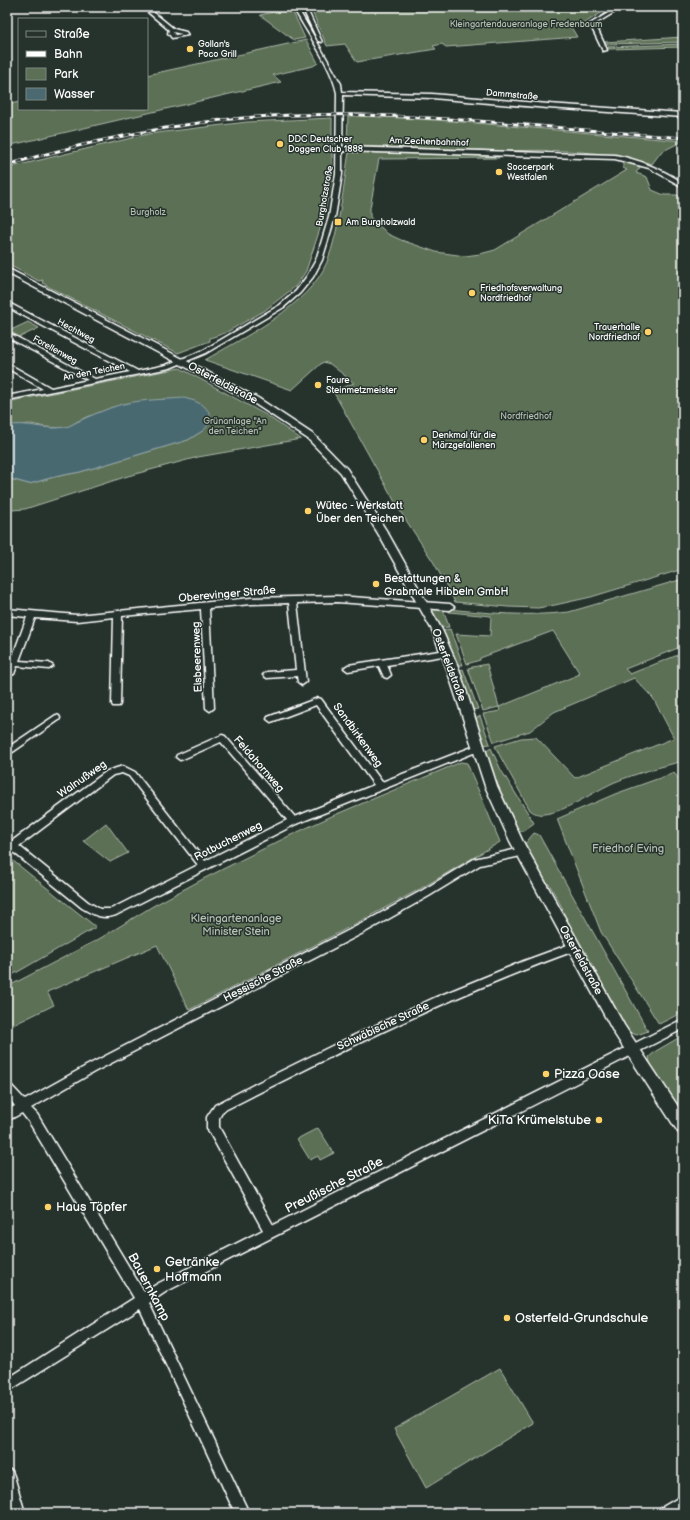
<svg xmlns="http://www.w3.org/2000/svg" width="690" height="1520" viewBox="0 0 690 1520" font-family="'Balsamiq Sans',sans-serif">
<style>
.green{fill:#5b7054;stroke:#adb8aa}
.water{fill:#4a6971;stroke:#92a5aa}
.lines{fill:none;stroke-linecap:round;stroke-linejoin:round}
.stream{stroke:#92a5aa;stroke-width:2}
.street-casing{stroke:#fff;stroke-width:3}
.secondary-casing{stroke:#fff;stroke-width:3}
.street{fill:#26332d;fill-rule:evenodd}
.secondary{fill:#26332d;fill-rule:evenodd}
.rail-casing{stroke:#fff;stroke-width:3}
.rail{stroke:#26332d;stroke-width:2;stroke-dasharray:5.5;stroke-linecap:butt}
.poi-dot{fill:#ffd166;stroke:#26332d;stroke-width:1.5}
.labels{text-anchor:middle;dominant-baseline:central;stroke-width:3;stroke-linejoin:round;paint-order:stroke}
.far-park-label{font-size:9px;fill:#b5bfb2;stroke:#26332d}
.far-poi-label{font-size:9px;fill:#fff;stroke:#26332d;text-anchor:start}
.far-street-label{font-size:9px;fill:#fff;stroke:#26332d}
.street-label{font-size:11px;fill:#fff;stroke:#26332d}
.poi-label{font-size:11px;fill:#fff;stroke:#26332d;text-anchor:start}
.park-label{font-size:11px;fill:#b5bfb2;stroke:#26332d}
.near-poi-label{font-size:13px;fill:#fff;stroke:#26332d;text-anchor:start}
.near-street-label{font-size:13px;fill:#fff;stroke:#26332d}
</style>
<rect width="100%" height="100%" fill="#26332d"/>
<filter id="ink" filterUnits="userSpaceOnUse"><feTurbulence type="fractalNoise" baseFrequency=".025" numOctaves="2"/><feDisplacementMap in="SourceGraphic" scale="8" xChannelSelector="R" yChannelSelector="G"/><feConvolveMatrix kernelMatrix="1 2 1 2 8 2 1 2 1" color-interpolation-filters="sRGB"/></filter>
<g filter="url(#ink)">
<path class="green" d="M310,7H611L583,24L570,25L577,37L446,47L442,44L433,46L436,49L357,62L345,44L327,46Z
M291,8L305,38L294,40L260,15Z
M683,37V42L606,44L605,42Z
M306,40L318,63L313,66L273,75L281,82L7,146V105L19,102V109H147V75Z
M683,44V47L609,49L608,47Z
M348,115L451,121L683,141L661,152L652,164C609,151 551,149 507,151L351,146L347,144Z
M332,118V175L324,217L306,271L296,286L264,311L225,333L210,338V341L178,353L47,286L42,282L43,280L39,281L7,264V168L148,134L247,122Z
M349,152L498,155L499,158L379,159L370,208V217L388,234L401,240L436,252L465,256L480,254L495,250L627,170L623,168V161L641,166L636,173L647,177L652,190L664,195H677L683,199V569L591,597L555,605L538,608L508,607L455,602L434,563L400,511L333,391L354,383L330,364L323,362L292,390L205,360C244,337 309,306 327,262C340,229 343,187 349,152Z
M28,322L39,328L20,337L9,331Z
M180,368L266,415L301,439L198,457L128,476L25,509L12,510L7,528V478L29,484L54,477L80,472L188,440L204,430L165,399L113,407L78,421L70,426L63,428L45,427L31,424L7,426V402Z
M683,579V646L625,669L630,674L683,653V761C660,767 637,773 615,782C594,791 566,812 544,814C538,815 534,813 530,810L500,756L495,746L521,738L536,737L575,778L674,738L653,698L634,678L554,712L530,731L494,742L483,714L500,711L499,707L483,711L468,668L487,664L499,707L580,674L553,631L480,658V660L467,664L456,634L490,636L491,616L449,612L448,609C488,613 529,617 569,612Z
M434,609H443L449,627L441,628L432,612Z
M450,629L463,665H456L442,631Z
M463,669L478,709L471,710L458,671Z
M480,716L490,744L482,745L474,720Z
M491,748L501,770L534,823L523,831H516L497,785L485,752Z
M461,762L467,763L500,842L420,889L340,932L189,1010L157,945L47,992L54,1005L7,1028V987L99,939L153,906L203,879L289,836L332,816Z
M674,773L683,784V1012L659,1024L601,932L557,819L615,794Z
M106,823L128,853L110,862L83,841Z
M534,833L539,835L648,1031L637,1035L628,1032L558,910L563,909L549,884L545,885L524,845Z
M7,856L96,927L7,978Z
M680,1037L683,1041V1115L651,1068L649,1057L656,1051Z
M318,1128L334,1153L320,1160L318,1156L310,1160L297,1139Z
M500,1368L533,1423L426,1488L394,1429Z"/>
<path class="water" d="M184,398L195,401L204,406L209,412L211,417L209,424L204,430L188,440L80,472L54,477L29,484L7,478V426C27,421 45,431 65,427C71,426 74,423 79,421C89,416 100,412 110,408C133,399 160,400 184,398Z"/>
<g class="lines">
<path class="stream" d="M681,194L683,196"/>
<g class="street-casing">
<path id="street" d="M142,7H147L174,29L186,32L188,35L172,38L168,33L169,30ZM173,32L182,34L175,35Z
M293,7H297L332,68L341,84L342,92L432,94L548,104L683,113V117L548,108L432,98L343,95L342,147L615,155C640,160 662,169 683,183V187L649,168L615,159L342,151V174L335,217L322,260L313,277L300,293L284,307L206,353L170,368L7,400V396L43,389L7,368V363L51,388L88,380L7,337V332L95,379L130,372L7,307V302L138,371L166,365L202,351L280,305L296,291L307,276L316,260L329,217L336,174L337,93C332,67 306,31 293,7Z
M302,7H306L322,42L318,41Z
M618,7H623L595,24L607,50L603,51L590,24Z
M337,596L450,604L454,607L450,610L337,602L297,603L306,682L302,685L298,682L297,676L267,678L263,675L267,672L296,670L289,603L251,604L209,608L214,708L210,711L206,708L201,609L122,616L120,704L119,706H113L112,704L114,617L77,621L35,618L19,661L49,663L53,666L49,669L17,666L14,674L11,675L7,672L27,617L7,615V609L77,615L251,598Z
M446,650L450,653L449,655L387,665L391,675L387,678L384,677L379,666L348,671L344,668L348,665Z
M318,698L321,699L382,782L475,746L478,745L482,748L481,750L296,824L116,915C102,920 94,915 82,908L7,847V838L12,841L107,771L123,766L135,772L205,861L287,820L221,742L183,759L180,760L176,757L177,755L222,735L225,736L295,817L374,785L316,705L271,722L267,719L268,717ZM122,773L129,776L198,865L111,909H100L88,902L19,846L113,775Z
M56,715L59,716L60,718L59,720L7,756V748Z
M522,848L525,849L527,852L525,855L480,865L429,896L367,931L94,1072L31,1108L37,1114L144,1292L159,1283L263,1230L207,1128V1117L215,1105L259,1082L346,1039L434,998L524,961L573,943L577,944L578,947L577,950C454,994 339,1052 223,1111L219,1118V1127L273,1225L683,1019V1029L167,1291L149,1303L249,1513H235L140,1309L7,1392V1379L134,1298L29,1122L22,1113L7,1121V1110L15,1106L7,1096V1083L11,1085L25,1100L86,1066L359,925L423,890L474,859Z
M7,1469L12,1471L14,1476L25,1513H11L7,1498Z
M683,1495V1510L678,1513H659L661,1508Z"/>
</g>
<g class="secondary-casing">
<path id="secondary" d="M7,268L258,398L314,435L347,469L389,535L442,630L459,669L497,786L522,840L624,1025L683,1114V1134L678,1132L614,1033L510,841L485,786L447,669L432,630L379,535L341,473L308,439L252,402L7,273Z"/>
</g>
<use href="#street" class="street"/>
<use href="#secondary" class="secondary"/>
<g class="rail-casing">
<path id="rail" d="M7,165C100,138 196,118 293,115C355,113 416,117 478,121C546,127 615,132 683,138"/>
</g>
<use href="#rail" class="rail"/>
</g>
</g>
<g class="poi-dot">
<circle cx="190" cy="49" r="4"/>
<circle cx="280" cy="144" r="4"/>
<circle cx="499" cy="172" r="4"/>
<rect x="334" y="218" width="8" height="8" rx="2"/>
<circle cx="472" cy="293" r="4"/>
<circle cx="648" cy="332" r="4"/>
<circle cx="318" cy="385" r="4"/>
<circle cx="424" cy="440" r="4"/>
<circle cx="308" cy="511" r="4"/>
<circle cx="376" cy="584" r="4"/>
<circle cx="546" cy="1074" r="4"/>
<circle cx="599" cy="1120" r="4"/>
<circle cx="48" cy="1207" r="4"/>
<circle cx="157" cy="1269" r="4"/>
<circle cx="507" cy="1318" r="4"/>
</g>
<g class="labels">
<g class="far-park-label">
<text x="526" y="24">Kleingartendaueranlage Fredenbaum</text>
<text x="148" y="212">Burgholz</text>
<text x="526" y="416">Nordfriedhof</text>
<text x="235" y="421">Grünanlage "An<tspan x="235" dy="10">den Teichen"</tspan></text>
</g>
<g class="far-poi-label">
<text x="198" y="44">Gollan's<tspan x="198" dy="10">Poco Grill</tspan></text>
<text x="288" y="139">DDC Deutscher<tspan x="288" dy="10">Doggen Club 1888</tspan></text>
<text x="507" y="167">Soccerpark<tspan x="507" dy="10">Westfalen</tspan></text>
<text x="346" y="222">Am Burgholzwald</text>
<text x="480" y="288">Friedhofsverwaltung<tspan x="480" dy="10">Nordfriedhof</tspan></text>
<text x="640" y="327" text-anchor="end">Trauerhalle<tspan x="640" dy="10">Nordfriedhof</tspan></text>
<text x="326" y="380">Faure<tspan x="326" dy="10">Steinmetzmeister</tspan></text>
<text x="432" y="435">Denkmal für die<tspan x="432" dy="10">Märzgefallenen</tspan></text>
</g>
<g class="far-street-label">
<text transform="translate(512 95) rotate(5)">Dammstraße</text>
<text transform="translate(429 142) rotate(2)">Am Zechenbahnhof</text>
<text transform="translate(325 196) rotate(-80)">Burgholzstraße</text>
<text transform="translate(76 331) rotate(28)">Hechtweg</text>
<text transform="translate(55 350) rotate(29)">Forellenweg</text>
<text transform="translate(94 372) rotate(-11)">An den Teichen</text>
</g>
<g class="street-label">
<text transform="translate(223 383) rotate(28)">Osterfeldstraße</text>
<text transform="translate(227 594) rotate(-5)">Oberevinger Straße</text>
<text transform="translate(197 657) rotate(-92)">Elsbeerenweg</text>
<text transform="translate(449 665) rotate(69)">Osterfeldstraße</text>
<text transform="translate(358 735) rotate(54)">Sandbirkenweg</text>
<text transform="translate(259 764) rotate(49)">Feldahornweg</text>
<text transform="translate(82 779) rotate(-35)">Walnußweg</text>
<text transform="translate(228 841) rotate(-27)">Rotbuchenweg</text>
<text transform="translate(581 960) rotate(61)">Osterfeldstraße</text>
<text transform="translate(263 979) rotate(-27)">Hessische Straße</text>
<text transform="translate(383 1026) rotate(-25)">Schwäbische Straße</text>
</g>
<g class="poi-label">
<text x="316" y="505">Wütec - Werkstatt<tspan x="316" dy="13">Über den Teichen</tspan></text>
<text x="384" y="578">Bestattungen &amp;<tspan x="384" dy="13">Grabmale Hibbeln GmbH</tspan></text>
</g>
<g class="park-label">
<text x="628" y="848">Friedhof Eving</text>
<text x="236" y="918">Kleingartenanlage<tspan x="236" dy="13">Minister Stein</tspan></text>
</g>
<g class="near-poi-label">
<text x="554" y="1074">Pizza Oase</text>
<text x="591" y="1120" text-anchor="end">KiTa Krümelstube</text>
<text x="56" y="1207">Haus Töpfer</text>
<text x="165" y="1262">Getränke<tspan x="165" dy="15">Hoffmann</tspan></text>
<text x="515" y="1318">Osterfeld-Grundschule</text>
</g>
<g class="near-street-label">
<text transform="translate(334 1185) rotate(-27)">Preußische Straße</text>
<text transform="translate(149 1287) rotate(62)">Bauernkamp</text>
</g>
</g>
<rect width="690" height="1520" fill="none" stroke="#26332d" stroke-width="24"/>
<rect x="12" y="12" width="666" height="1496" fill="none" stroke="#fff" stroke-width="1.5" filter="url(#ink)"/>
<rect x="18" y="18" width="130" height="92" fill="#26332d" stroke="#7d8581"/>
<rect x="26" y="31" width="20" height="6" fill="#26332d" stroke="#7d8581"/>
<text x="54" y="38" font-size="12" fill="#ffffff">Straße</text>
<rect x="26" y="51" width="20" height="6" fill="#ffffff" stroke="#7d8581"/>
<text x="54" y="58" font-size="12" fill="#ffffff">Bahn</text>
<rect x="26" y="68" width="20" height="12" fill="#5b7054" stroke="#7d8581"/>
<text x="54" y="78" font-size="12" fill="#ffffff">Park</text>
<rect x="26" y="88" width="20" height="12" fill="#4a6971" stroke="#7d8581"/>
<text x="54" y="98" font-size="12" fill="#ffffff">Wasser</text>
</svg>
